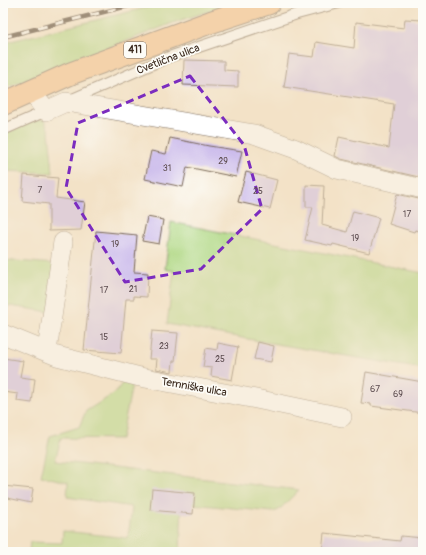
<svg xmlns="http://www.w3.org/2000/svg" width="426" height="555" viewBox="0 0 426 555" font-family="Pangolin,sans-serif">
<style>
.green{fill:#aed782;stroke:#748050}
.building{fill:#c9b8eb}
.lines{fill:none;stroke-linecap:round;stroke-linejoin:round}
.lane-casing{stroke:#7b6a59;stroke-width:12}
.street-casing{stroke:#7b6a59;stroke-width:20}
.primary-casing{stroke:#7b6a59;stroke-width:24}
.lane{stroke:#fff;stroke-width:10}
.street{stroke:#fff;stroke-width:19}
.primary{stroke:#f6be87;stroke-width:22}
.rail-casing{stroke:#3b2a1e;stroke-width:4.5}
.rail{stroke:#fdfcf7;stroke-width:3;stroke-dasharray:9;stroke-linecap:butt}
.marked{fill:none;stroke:#7b2cbf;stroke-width:3;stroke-dasharray:8 5;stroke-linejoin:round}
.labels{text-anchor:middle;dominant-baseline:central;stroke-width:3.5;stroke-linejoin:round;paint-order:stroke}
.number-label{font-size:9px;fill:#5e4e51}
.shield{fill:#fdfcf7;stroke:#75695f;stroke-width:1}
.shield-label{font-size:10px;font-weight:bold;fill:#3b2a1e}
.street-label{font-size:11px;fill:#3b2a1e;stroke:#fdfcf7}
</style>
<rect width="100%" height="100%" fill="#fdfcf7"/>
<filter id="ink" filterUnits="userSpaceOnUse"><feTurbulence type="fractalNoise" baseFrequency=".025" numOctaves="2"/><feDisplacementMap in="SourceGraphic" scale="8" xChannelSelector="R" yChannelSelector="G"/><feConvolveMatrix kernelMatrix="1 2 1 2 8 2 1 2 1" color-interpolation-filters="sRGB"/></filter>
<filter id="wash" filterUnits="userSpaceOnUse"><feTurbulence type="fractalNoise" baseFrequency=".012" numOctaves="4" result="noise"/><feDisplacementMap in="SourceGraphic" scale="16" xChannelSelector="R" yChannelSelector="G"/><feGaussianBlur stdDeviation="0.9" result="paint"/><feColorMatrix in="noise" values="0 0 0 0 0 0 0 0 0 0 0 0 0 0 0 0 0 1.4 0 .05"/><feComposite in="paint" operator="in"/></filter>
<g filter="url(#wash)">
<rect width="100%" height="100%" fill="#f3e2c7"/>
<path class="green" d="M165,3H235L178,21L3,89V43Z
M44,120L49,131L53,173L5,171L3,187V135L32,121Z
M171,222L423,273V369L253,340L167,324L174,271L165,269Z
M3,260L56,264L50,312L3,305Z
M123,382L132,385L121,439L61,438L55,461L299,490L279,510L273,512L182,503L180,552H29L30,542L62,543L63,531L128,538L132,507L67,497L68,482L41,476L50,436L79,427L86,411L115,393Z"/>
<g id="blocks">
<path class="building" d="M405,19L423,20V178L341,159L335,156L339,137L389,148L394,104L284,87L289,54L314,57L316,42L354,48L356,22L404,28Z
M184,60L224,61V70L238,71V87L183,85Z
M170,138L209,146L242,151L236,177L187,167L183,187L145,179L151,151L166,154Z
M246,172L277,180L270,209L238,202Z
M24,175L58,178L56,198L85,202L81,230L49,231V204L22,201Z
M306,185L324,186L322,225L347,232L353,211L379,218L369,253L333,244L332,246L305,240L313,207H306Z
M397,194L423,200V218L419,231L415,230L414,232L389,224Z
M147,217L163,220L159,244L142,241Z
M96,231L137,235L134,272L148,273L147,297L134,296V299H126L121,353L84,350Z
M152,331L178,333L175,361H173L172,372L156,369L157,359H149Z
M258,342L274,346L271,362L254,359Z
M218,343L238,347L232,380L211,376L212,368L203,367L206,348L217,350Z
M3,358L23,361L20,377L35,379L32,403L17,401L18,394L3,392Z
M366,372L423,382V413L371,406V404L361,403Z
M3,486L33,489L31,503L3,497Z
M152,489L195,493L193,514L150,510Z
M324,533L400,541L401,536L423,538V552H322Z"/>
</g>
</g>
<g filter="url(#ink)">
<use href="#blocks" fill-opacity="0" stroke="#7b6a59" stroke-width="1"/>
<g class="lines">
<g class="lane-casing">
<path id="lane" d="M70,100L169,57L297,14L339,3
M3,130L46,111"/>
</g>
<g class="street-casing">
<path id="street" d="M31,91L46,111L66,102L254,134L296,149L337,169L423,189
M3,334L57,356L140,377L256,399L342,417
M47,351L63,242"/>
</g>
<g class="primary-casing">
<path id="primary" d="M3,104L72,73L211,22L269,3"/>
</g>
<use href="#lane" class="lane"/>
<use href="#street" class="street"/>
<use href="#primary" class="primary"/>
<g class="rail-casing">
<path id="rail" d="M3,37L140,3"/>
</g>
<use href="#rail" class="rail"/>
</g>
</g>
<path d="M0 0H426V555H0ZM190,76L244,145L262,209L201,269L125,282L66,188L78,123Z" fill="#f3e2c7" fill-opacity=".55" fill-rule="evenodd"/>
<path class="marked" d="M190,76L244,145L262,209L201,269L125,282L66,188L78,123Z"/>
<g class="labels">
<g class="number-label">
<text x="223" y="161">29</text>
<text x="167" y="168">31</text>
<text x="40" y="190">7</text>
<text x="258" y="191">25</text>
<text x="407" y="214">17</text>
<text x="355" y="238">19</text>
<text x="115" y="244">19</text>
<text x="133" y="289">21</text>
<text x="104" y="290">17</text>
<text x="104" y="337">15</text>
<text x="164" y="346">23</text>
<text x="220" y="359">25</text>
<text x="375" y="389">67</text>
<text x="398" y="394">69</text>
</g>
<rect class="shield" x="124" y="42" width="22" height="16" rx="3"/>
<g class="shield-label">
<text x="135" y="50">411</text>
</g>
<g class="street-label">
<text transform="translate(168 59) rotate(-21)">Cvetlična ulica</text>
<text transform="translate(194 387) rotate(10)">Temniška ulica</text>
</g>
</g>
<rect width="426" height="555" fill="none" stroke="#fdfcf7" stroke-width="16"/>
</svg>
